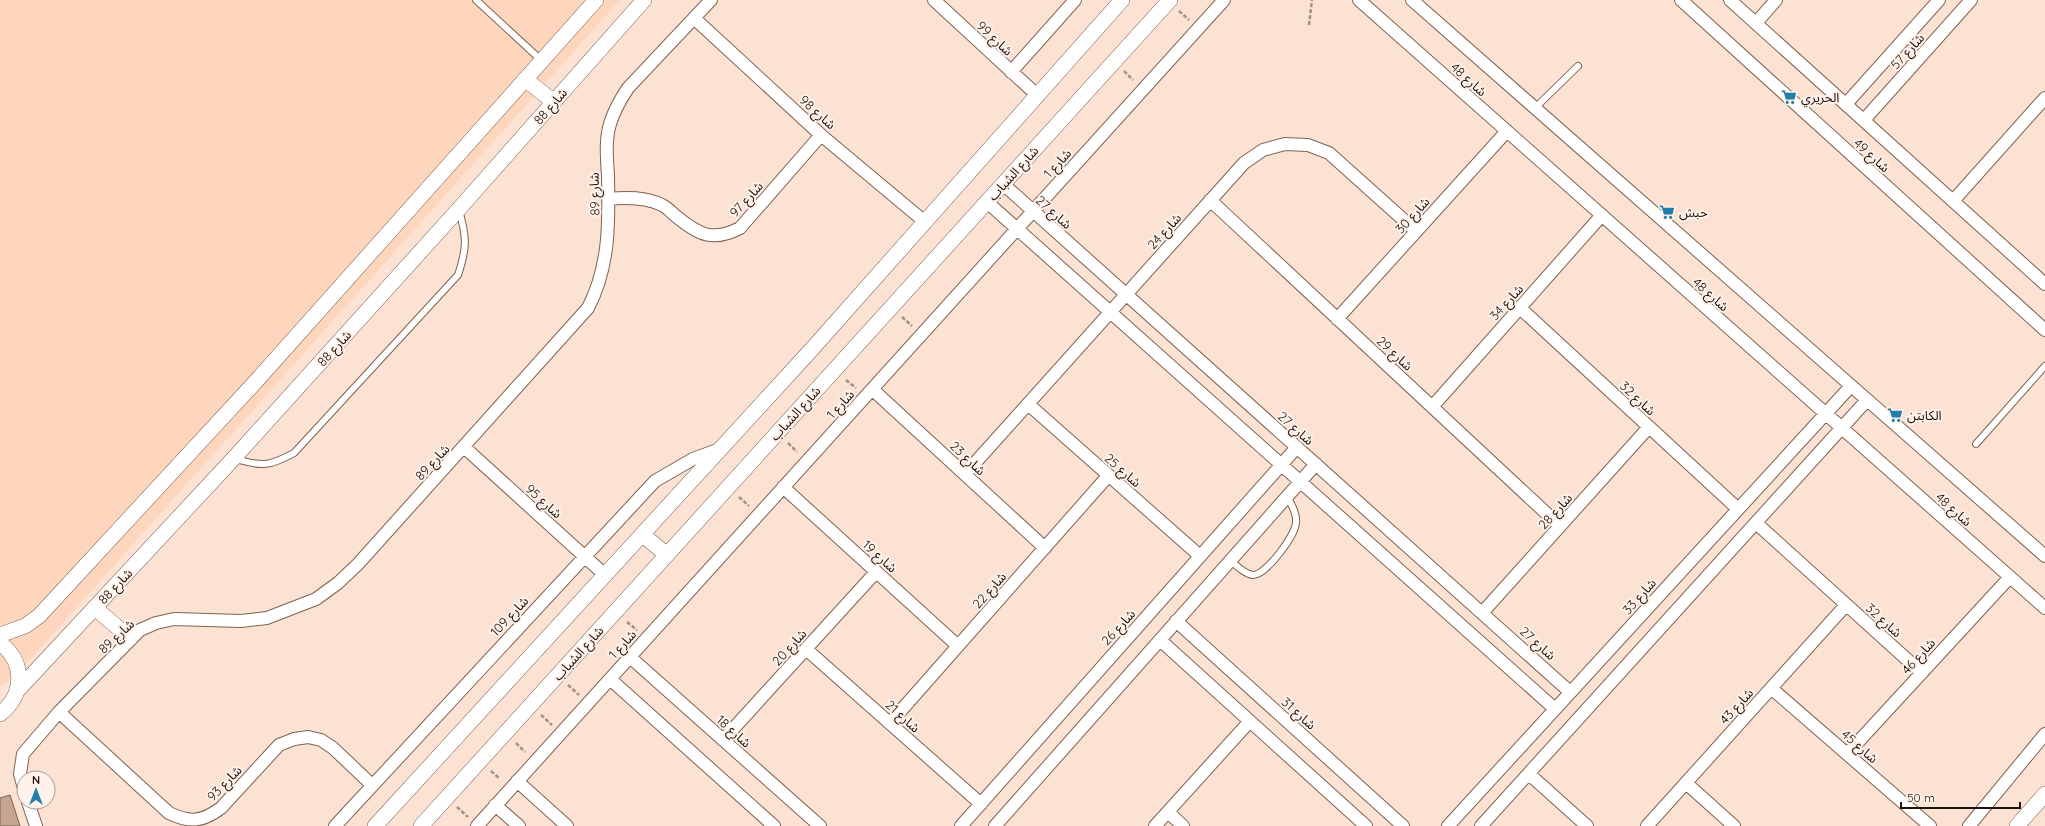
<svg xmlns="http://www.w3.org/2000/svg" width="2045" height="826" viewBox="0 0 2045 826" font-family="Quicksand,'Noto Sans Arabic',sans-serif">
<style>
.built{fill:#fdd6bd}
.building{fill:#c3a591;stroke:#7c614f}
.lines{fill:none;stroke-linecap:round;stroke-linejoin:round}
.service-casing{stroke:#7e6251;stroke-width:8}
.minor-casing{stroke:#7e6251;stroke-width:14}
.tertiary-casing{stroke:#7e6251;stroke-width:16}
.path{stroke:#a38f83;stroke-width:2.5;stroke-dasharray:4 2;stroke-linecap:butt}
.service{stroke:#fff;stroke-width:6}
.minor{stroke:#fff;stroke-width:12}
.tertiary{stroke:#fff;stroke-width:15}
.labels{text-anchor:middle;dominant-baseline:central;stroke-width:4;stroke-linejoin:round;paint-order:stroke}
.street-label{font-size:13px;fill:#1d120b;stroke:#fff2ea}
.poi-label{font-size:13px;fill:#1d120b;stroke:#fff2ea;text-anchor:start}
</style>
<rect width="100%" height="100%" fill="#fbe2d2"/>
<path class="built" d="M0,0H620L24,666L0,687Z"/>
<path class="building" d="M10,795L20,826H0V798Z"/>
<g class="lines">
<g class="service-casing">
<path id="service" d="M476,0L541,60
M1535,108L1578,66
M1976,444L2045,366
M236,459C262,467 270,466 294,453L458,275C467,248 467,238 459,210
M1230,560C1236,565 1246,575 1253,575C1266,575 1296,535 1296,522C1297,513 1291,504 1287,496"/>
</g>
<g class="minor-casing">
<path id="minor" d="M934,0L1038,96
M1359,0L2045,608
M1412,0L2045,556
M1681,0L2045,330
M1730,0L2045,284
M695,19L821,135L925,222
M1756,23L1776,0
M1011,72L1075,0
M1846,104L1939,0
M1864,120L1971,0
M1003,184L1570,692
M608,199C627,197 645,197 662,205C668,208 672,213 677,217C699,235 713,242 740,228L821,135
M1210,200L1560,526
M1953,201L2045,98
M987,202L1555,709
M1520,308L1738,509
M1337,319L1507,131
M872,389L1045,548
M1028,404L1200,556
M1432,407L1602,215
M464,447L605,575
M965,474L1244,163L1263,150L1285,144L1308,145L1329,153L1416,231
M783,487L958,646
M1756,523L1922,673
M1482,613L1649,427
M1176,621L1403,826
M1160,640L1366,826
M806,649L981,804
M630,657L820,826
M610,679L774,826
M1771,688L1930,826
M59,712L169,813C190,823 202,822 221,808L279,745L294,739L308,737L321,740L333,748L372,785
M890,723L1108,476
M723,740L876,572
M1847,754L2010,577
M1529,774L1587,826
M517,781L567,826
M1686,783L1734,826
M24,788L20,774L23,754L59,712L140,630L156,623L174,619L241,621L267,618L316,599L338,583L358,564L588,308C610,266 609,221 608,176C607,159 605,140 610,124C614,110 620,100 628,88L711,0
M28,802L36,826
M495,805L519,826
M1168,812L1183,826
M335,826L655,481L693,459L720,449
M477,826L1224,0
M961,826L1297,447
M995,826L1316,464
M1155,826L1250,721
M1448,826L1851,386
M1481,826L1867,400
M1647,826L1846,605
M1969,826L2045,734"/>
</g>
<g class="tertiary-casing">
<path id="tertiary" d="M525,79L554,102
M643,535L667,555
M95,608L130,638
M0,635L25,626L39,616L259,378L596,0
M0,643C25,662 25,694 0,714
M18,690L234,458L458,210L644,0
M375,826L812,349L1122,0
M421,826L1170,0
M2017,826L2045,794"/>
</g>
<path class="path" d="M1179,11L1189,20
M1309,25L1312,0
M1124,71L1133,80
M902,317L912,326
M846,380L856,388
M788,443L797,452
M739,497L749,506
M627,622L637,630
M568,685L579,695
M541,715L552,725
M516,743L525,752
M491,771L500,779
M457,807L468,817"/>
<use href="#service" class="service"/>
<use href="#minor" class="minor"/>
<use href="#tertiary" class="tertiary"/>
</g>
<defs>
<g id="supermarket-bare" transform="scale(1.2)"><path d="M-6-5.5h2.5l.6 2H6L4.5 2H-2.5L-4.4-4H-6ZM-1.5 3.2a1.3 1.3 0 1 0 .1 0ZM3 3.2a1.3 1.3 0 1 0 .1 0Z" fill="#1f7eaa" stroke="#fff2ea" stroke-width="2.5" paint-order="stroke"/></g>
</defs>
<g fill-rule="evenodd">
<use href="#supermarket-bare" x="1789" y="97"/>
<use href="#supermarket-bare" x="1667" y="212"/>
<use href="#supermarket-bare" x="1895" y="415"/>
</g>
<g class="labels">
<g class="street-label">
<text transform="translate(995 38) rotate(43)">شارع 99</text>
<text transform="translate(1907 51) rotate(-48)">شارع 57</text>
<text transform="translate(1469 79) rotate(42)">شارع 48</text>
<text transform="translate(550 106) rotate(-49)">شارع 88</text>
<text transform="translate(818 112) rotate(42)">شارع 98</text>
<text transform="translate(1872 155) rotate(42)">شارع 49</text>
<text transform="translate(1057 163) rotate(-48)">شارع 1</text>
<text transform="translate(1013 173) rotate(-48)">شارع الشباب</text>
<text transform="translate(594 194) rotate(-91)">شارع 89</text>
<text transform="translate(746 199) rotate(-48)">شارع 97</text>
<text transform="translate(1054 212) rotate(42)">شارع 27</text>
<text transform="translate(1412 215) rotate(-48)">شارع 30</text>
<text transform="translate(1164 231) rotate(-48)">شارع 24</text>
<text transform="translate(1711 294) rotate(42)">شارع 48</text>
<text transform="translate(1506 302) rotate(-48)">شارع 34</text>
<text transform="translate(334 348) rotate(-48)">شارع 88</text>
<text transform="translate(1395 353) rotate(43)">شارع 29</text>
<text transform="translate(1638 398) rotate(43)">شارع 32</text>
<text transform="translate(840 404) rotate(-48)">شارع 1</text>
<text transform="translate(795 413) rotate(-48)">شارع الشباب</text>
<text transform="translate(1296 428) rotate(42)">شارع 27</text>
<text transform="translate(968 458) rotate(43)">شارع 23</text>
<text transform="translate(432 462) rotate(-47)">شارع 89</text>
<text transform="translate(1123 470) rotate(41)">شارع 25</text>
<text transform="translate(544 501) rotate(42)">شارع 95</text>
<text transform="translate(1954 509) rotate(42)">شارع 48</text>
<text transform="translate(1555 511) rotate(-48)">شارع 28</text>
<text transform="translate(880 556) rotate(42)">شارع 19</text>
<text transform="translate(115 586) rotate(-47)">شارع 88</text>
<text transform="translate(989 590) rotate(-49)">شارع 22</text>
<text transform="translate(1639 596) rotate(-48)">شارع 33</text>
<text transform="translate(509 616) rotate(-47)">شارع 109</text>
<text transform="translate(1884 620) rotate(42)">شارع 32</text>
<text transform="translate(1118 627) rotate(-48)">شارع 26</text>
<text transform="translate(116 636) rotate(-43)">شارع 89</text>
<text transform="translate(1538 643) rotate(42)">شارع 27</text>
<text transform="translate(622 644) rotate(-48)">شارع 1</text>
<text transform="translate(789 647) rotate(-48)">شارع 20</text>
<text transform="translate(578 653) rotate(-48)">شارع الشباب</text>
<text transform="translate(1918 656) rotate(-48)">شارع 46</text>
<text transform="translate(1736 706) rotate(-48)">شارع 43</text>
<text transform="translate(1299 713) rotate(42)">شارع 31</text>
<text transform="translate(903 716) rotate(42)">شارع 21</text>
<text transform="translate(734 731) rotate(42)">شارع 18</text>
<text transform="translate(1860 746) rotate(41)">شارع 45</text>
<text transform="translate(224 783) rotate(-46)">شارع 93</text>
</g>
<g class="poi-label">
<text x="1801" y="97">الحريري</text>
<text x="1679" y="212">حبش</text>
<text x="1907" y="415">الكابتن</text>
</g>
</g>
<g transform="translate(36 790)"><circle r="19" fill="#fff2ea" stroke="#a59891"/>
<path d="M0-3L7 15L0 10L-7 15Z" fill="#1f7eaa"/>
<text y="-6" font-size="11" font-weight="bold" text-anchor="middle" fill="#1d120b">N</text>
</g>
<path d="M1901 802v6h119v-6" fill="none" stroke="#1d120b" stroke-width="2"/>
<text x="1907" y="802" font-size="12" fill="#1d120b" stroke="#fff2ea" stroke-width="3" paint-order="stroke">50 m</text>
</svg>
